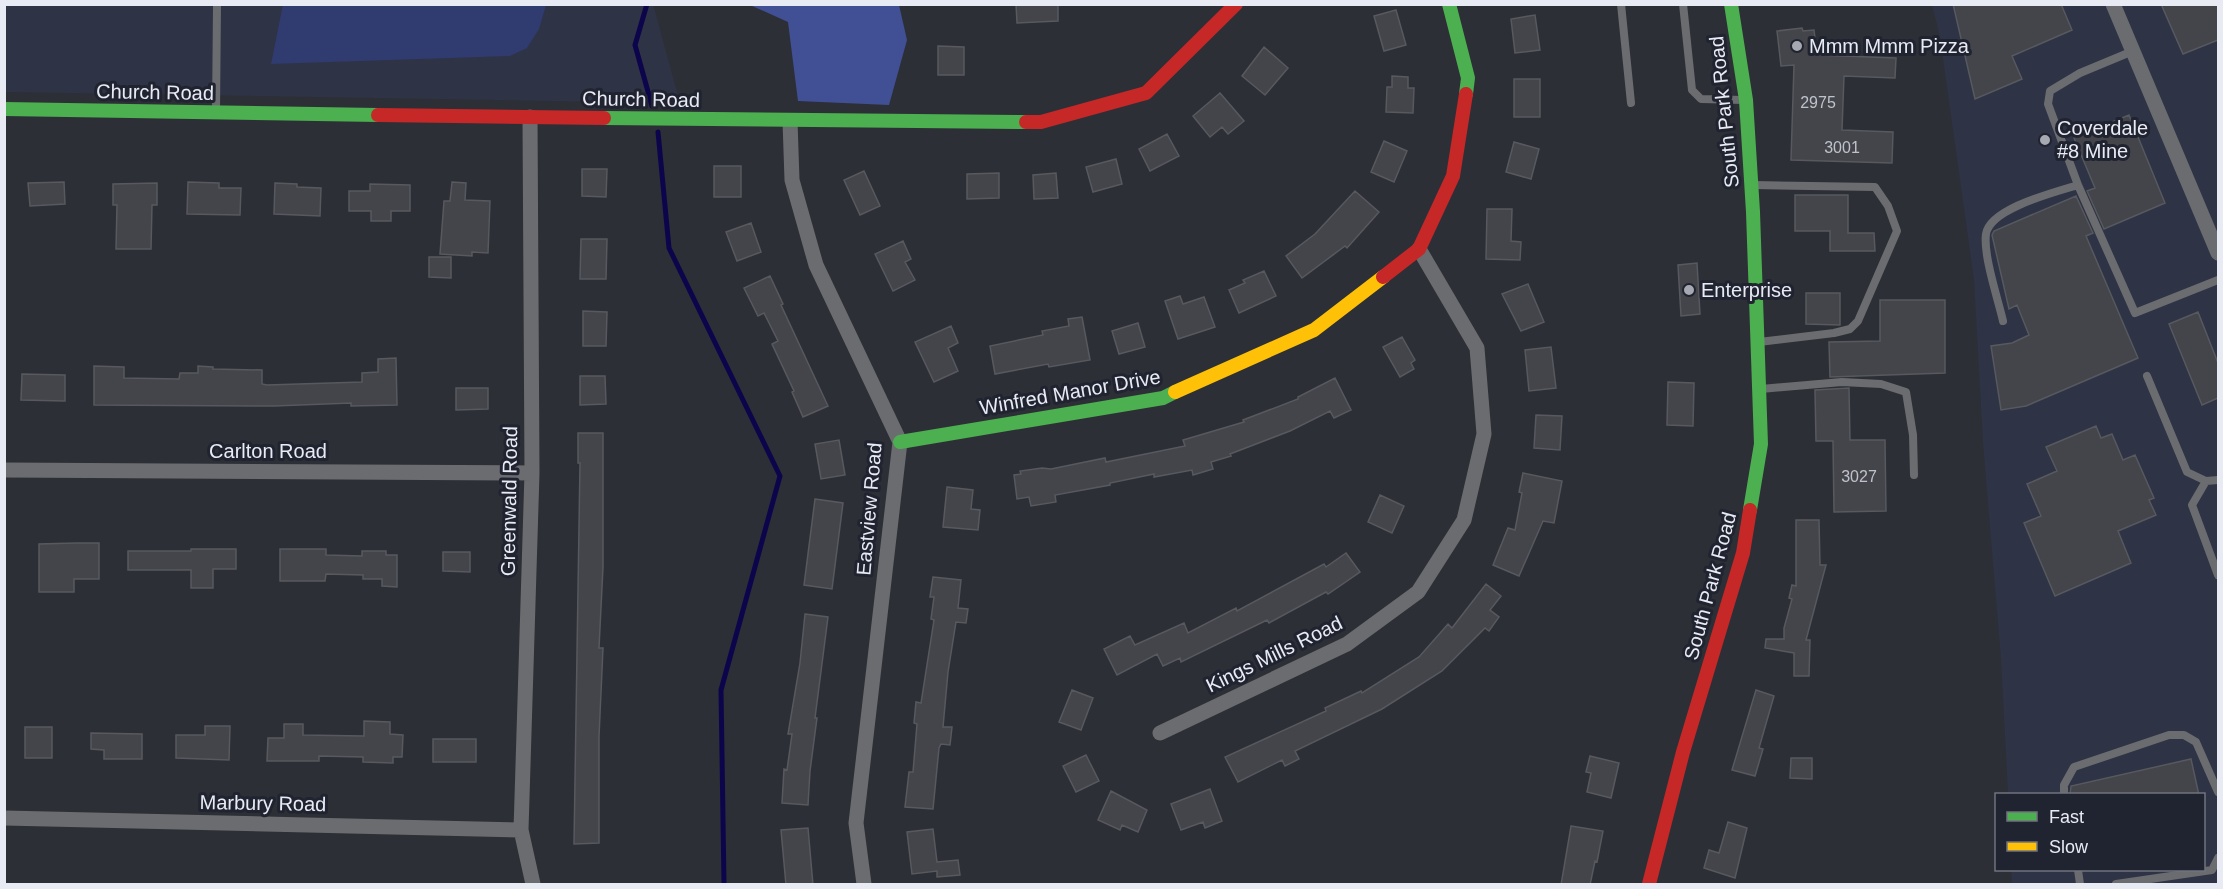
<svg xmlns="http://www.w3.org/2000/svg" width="2223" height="889" viewBox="0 0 2223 889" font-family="Helvetica,sans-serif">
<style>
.built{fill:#2e3345}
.green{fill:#303b70}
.forest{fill:#415095}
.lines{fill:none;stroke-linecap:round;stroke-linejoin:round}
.stream{stroke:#0d054c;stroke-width:5}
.building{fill:#43454b;stroke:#57595f;stroke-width:1.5}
.lane{stroke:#6b6c6f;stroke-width:8}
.street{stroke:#6b6c6f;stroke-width:15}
.fast{stroke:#4caf50;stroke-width:14}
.slow{stroke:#ffc107;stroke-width:14}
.jam{stroke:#c62828;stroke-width:14}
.poi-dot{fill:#a7a9b2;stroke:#202330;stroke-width:2}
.labels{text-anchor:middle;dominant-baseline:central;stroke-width:6;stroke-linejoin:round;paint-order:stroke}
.number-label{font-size:16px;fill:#bfc2ca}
.poi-label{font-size:20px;fill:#e8ebf4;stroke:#202330;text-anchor:start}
.street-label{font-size:20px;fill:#e8ebf4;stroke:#202330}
</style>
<rect width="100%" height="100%" fill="#2d2f36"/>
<path class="built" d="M653,4L680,103L5,92V5Z
M1932,5H2218V884H2012L2011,870H2204V794H2008L2001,659L1983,443L1974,280L1940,37Z"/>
<path class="green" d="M283,4H546V5L539,29L527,48L510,56L271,64Z"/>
<path class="forest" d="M750,5H899L907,40L889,105L798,101L788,22Z"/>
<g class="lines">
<path class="stream" d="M647,4L635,45L652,106
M658,132L669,248L780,476L721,690L724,884"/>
</g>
<path class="building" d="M1016,4H1058V21L1017,23Z
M1953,4H2061L2072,30L2012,56L2022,79L1975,99Z
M2161,4H2218V40L2183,54Z
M1396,10L1406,45L1384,51L1374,16Z
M1535,15L1540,50L1515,53L1511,19Z
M1802,28L1803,31L1814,30L1817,55L1896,58L1895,78L1844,76L1842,130L1893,132L1892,163L1791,160L1794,65L1781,66L1777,31Z
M938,46L964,47V75H938Z
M1264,47L1288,68L1265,95L1242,76Z
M1392,76L1408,77V88H1414L1413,113L1386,112L1387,87H1392Z
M1514,79H1540V117H1514Z
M1220,93L1244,121L1228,134L1222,127L1210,137L1193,116Z
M2129,115L2165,203L2104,229L2087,191L2095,188L2074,138Z
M1167,134L1179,156L1150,171L1139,149Z
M1384,141L1407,151L1394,182L1371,172Z
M1514,142L1539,149L1531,179L1506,172Z
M1116,159L1122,184L1093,192L1086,167Z
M714,166H741V197H714Z
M582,169H607L606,197L582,196Z
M864,171L880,206L860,215L844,180Z
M999,173V198L967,199V174Z
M1056,173L1058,198L1034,199L1033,175Z
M64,182L65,204L30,206L28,183Z
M188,182L219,183V188H241L240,215L187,214Z
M452,182L466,183L465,200L490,201L488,253L472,252V256L440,254L444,201H450Z
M157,183V205H152L151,249H116L117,205H113V184Z
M275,183L297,184V187L321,188L320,216L274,214Z
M370,184L410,185V211H391V221H371V211H349V191H370Z
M1355,191L1379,212L1347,248L1345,246L1302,278L1286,256L1315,234Z
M1795,195H1848V233H1874L1875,251H1830V231H1795Z
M2076,196L2093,233L2086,236L2138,358L2026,406L2001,410L1991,346L2012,343L2029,335L2017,305L2009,309L1992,235L1994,231Z
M1487,209H1512L1511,241L1521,242L1520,260L1486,259Z
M751,223L761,252L737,261L726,232Z
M581,239H607L606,279H580Z
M903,241L911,259L905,262L915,280L893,291L875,254Z
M429,257H451V278L429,277Z
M1697,263L1700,314L1681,316L1678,265Z
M1264,271L1276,296L1239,313L1229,290L1245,283L1243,280Z
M770,276L783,304L781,305L828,406L803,417L792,392L794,391L772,344L778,341L764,313L758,316L744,288Z
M1528,284L1544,322L1521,331L1502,294Z
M1806,293H1840V325L1806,324Z
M1180,296L1183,304L1204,297L1215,327L1178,339L1165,301Z
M1880,300H1945V373L1830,377L1829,342L1880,341Z
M583,311L607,312L606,346H583Z
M2198,312L2218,363V398L2202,405L2169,324Z
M1082,317L1090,360L1049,367L1048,364L995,374L990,346L1043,335L1042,331L1069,326L1068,319Z
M1138,323L1145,347L1119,354L1112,331Z
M951,326L958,343L948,348L958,371L934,382L915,342Z
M1402,337L1415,360L1411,363L1414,369L1400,377L1383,347Z
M1551,347L1556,388L1529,391L1525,350Z
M396,358L397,405L351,406V403L274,406L94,405V366L124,367V378L179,379L180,373H198V366L213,367V369L262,370V384L267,385L362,382V373L378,372V359Z
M22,374L65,375V401L21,400Z
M580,376H605L606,404L580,405Z
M1335,378L1351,410L1334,418L1330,411L1290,431L1230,454L1231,456L1211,462L1213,469L1193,475L1192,470L1154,477V474L1110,483V485L1055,495L1056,502L1031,506L1029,497L1017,499L1014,475L1021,474L1020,471L1042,468L1051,469L1105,458L1106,462L1185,446L1183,440L1244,422L1243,420L1298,399V397Z
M1668,382L1694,383L1693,426L1667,425Z
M456,388H488V409L456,410Z
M1849,388L1850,440H1885L1886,511L1834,512L1833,441H1816L1815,390Z
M1536,415L1562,416L1560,450L1534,448Z
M2096,426L2101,438L2112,434L2123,460L2135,455L2154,498L2149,500L2156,515L2118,531L2131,563L2055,596L2024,523L2041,516L2027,484L2057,471L2046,447Z
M578,433H603V567L599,648H603L599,737V843L574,844L580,463H578Z
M839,440L845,475L821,479L815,444Z
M1523,473L1562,481L1554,523L1543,521L1519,576L1493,565L1508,528L1515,530L1522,493L1519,492Z
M947,487L973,490L971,509L980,510L978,530L943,527Z
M1380,495L1404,506L1392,533L1368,522Z
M815,499L843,503L832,589L804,585Z
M1796,520H1819L1820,565H1826L1806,640H1810L1809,676H1794V653L1765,648L1766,639H1784V628L1792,599L1789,598L1792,585L1796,586Z
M76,543H99V579H74V592H39V544Z
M191,549H236V569H213V588H191V570H128V551H191Z
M280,549H326V555L362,556V551H386V555H397V587L382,586V579H363V575L326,574L325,581H280Z
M443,552H470V572L443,571Z
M1346,553L1360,572L1328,594L1326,592L1269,623L1267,620L1181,662L1180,658L1163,666L1157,654L1117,675L1104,649L1130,636L1135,645L1184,623L1188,633L1236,608L1237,611L1324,564L1326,567Z
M933,577L961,580L958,608L968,609L966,623L956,622L948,672L943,727H952L950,745L941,744L939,748L933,809L905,807L909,772H913L917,724L914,723L916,702L921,703L934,620L931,619L934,597H930Z
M1486,584L1501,596L1490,610L1499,617L1489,631L1485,628L1442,671L1382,709L1295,751L1299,759L1285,766L1282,760L1238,782L1225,757L1326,711L1325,708L1361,691L1362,693L1419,657L1448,624L1452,628Z
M805,614L828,617L815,718H817L810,771L808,805L782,803L784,769L787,770L792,734H788L800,663Z
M1072,690L1093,698L1081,730L1059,722Z
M1756,690L1774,696L1759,748L1763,749L1755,776L1732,770Z
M364,721L390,722V734L403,735L402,757H393V763L363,762V757L319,756V761H267L268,738H284V724H303V735L364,736Z
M205,726H230L229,760L176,758V735H205Z
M25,727H52V758H25Z
M91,733L142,734V759H104V750L91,749Z
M433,739H476V762H433Z
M1086,755L1099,781L1076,792L1063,766Z
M1590,756L1619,763L1611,798L1587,792L1591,773L1586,772Z
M1791,758H1812V779L1790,778Z
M2191,759L2199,795H2070L2071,786Z
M1210,789L1222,821L1205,828L1203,822L1181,830L1171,804Z
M1111,791L1147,810L1138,832L1122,825L1120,830L1098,820Z
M1728,822L1747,828L1735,878L1704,868L1709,850L1719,853Z
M1571,826L1603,831L1597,862L1595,861L1590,885H1561Z
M808,828L813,885H786L781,830Z
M933,829L937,862L958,860L960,875L937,877V871L912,874L907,832Z"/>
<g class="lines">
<path class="lane" d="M1621,4L1631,103
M1683,4L1692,90L1701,99L1744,100
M2133,51L2080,73L2050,91L2048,104L2078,185L2135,313L2218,280
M216,111L217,4
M1753,185L1875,187L1888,206L1897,231L1858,321L1850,329L1834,333L1759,342
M2003,321C1998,299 1983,255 1986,234C1990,208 2056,192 2078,185
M2147,376L2187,472L2206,481L2218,480
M1761,389L1842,382L1881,384L1906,392L1913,435L1914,475
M2206,481L2192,505L2218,575
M2064,794V785L2074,767L2169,735H2184L2196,742L2218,792
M2078,870L2080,884
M2116,884L2212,870L2218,858"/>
<path class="street" d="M2113,4L2218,253
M530,117L532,473L521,830L533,884
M790,121L792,180L816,265L900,442L856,823L864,884
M4,470L532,473
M1160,733L1347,644L1418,592L1464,520L1484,434L1477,348L1419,249
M4,818L521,830"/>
<path class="fast" d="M1449,4L1468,78L1466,94
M1731,4L1746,100L1753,212L1761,444L1750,510
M4,109L378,115
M604,118L1026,122
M900,442L1163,398L1175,392"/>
<path class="slow" d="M1175,392L1314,330L1383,277"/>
<path class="jam" d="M378,115L604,118
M1026,122H1041L1146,93L1236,4
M1383,277L1419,249L1453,176L1466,94
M1649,884L1683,752L1743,553L1750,510"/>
</g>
<g class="poi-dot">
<circle cx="1797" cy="46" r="6"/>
<circle cx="2045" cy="140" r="6"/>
<circle cx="1689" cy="290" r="6"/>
</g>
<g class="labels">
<g class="number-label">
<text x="1818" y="102">2975</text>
<text x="1842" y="147">3001</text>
<text x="1859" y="476">3027</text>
</g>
<g class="poi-label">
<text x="1809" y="46">Mmm Mmm Pizza</text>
<text x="2057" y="128">Coverdale<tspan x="2057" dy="23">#8 Mine</tspan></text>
<text x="1701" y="290">Enterprise</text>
</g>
<g class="street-label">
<text transform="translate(155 92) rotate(1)">Church Road</text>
<text transform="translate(641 99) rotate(1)">Church Road</text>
<text transform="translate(1724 112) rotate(-96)">South Park Road</text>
<text transform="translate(1070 392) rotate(-10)">Winfred Manor Drive</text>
<text x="268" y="451">Carlton Road</text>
<text transform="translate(509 501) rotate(-89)">Greenwald Road</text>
<text transform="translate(869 509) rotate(-85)">Eastview Road</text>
<text transform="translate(1710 586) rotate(-75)">South Park Road</text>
<text transform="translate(1274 654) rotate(-26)">Kings Mills Road</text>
<text transform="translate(263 803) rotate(1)">Marbury Road</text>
</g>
</g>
<rect width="2223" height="889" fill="none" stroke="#e8ebf4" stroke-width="12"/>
<rect x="1995" y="793" width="210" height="78" fill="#202330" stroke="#70737e" stroke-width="1.5"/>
<rect x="2007" y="812" width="30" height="9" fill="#4caf50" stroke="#70737e" stroke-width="1.5"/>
<text x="2049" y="823" font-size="18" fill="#e8ebf4">Fast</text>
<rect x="2007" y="842" width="30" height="9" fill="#ffc107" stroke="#70737e" stroke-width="1.5"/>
<text x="2049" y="853" font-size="18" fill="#e8ebf4">Slow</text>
</svg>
